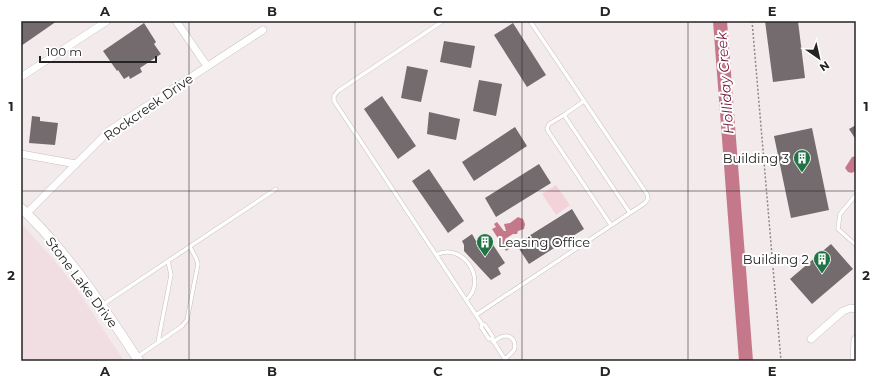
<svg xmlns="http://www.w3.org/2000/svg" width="877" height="382" viewBox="0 0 877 382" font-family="Montserrat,sans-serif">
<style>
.built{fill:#f0dee2}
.green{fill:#f4d2d9}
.water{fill:#c6788b}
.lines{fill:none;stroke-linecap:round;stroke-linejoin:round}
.river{stroke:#c6788b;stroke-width:14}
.building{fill:#736b6d}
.service-casing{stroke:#c8bfc1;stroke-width:4.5}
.minor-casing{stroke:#c8bfc1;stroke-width:8}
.tertiary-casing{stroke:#c8bfc1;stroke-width:10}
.path{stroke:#8d8788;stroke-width:1.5;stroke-dasharray:2 2;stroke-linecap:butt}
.service{stroke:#fff;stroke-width:3.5}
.minor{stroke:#fff;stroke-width:7}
.tertiary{stroke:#fff;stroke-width:9}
.grid{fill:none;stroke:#262324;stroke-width:1;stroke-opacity:0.55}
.labels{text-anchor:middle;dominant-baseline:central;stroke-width:4;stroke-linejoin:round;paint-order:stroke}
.street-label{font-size:13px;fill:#262324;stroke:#fff}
.poi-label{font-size:13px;fill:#262324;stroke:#fff;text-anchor:end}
.water-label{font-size:14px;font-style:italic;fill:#76183a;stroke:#fff}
.neatline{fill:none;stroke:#262324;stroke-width:1.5}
.grid-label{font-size:13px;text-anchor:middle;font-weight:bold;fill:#262324}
</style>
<rect width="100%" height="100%" fill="#f3eaeb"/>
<path class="built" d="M21,223L53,259L76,288L124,361H21Z"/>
<path class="green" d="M556,185L570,205L556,215L542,194Z"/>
<path class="water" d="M856,156L855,171L852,173L848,172L845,168L852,157Z
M518,217L523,219L525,224L524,229L518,231L517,234H513L505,239L511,248L506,251L492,229L496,227L494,224L497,222L504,231H506L504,224L510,223Z"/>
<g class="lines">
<path class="river" d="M720,21L746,361"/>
</g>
<path class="building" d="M21,21H57L21,46Z
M765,21H798L805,78L773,82Z
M144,23L156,42L154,44L161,54L140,68L142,72L130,79L129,76L124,79L118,70L117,71L103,51Z
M513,23L546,75L527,87L494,35Z
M444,41L475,46L471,68L440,62Z
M407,66L428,70L421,102L401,98Z
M479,80L502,84L496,116L473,111Z
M382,96L416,146L398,159L364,109Z
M429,112L460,119L456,140L427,134Z
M32,116L40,117V121L58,123L55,145L29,143Z
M856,125V140L849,129Z
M515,127L527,146L474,181L462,162Z
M812,128L829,210L791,218L774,136Z
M539,164L551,183L496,217L485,198Z
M429,169L464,221L448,233L412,181Z
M572,209L584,229L529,264L516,244Z
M472,234L476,241L486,234L505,263L498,268L501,274L491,280L464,251V245L462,241Z
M831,244L853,269L812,304L790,279Z"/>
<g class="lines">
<g class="service-casing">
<path id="service" d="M443,21L338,91L334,96V101L482,324L481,327L489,339H492L506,361
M584,101L564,115L630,213
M564,115L549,124L547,128L548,131L611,225
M856,195L840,214L838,229L856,245
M436,255C462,241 489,280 466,300
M102,305L276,189
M476,315L645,203L648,199L647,194L530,21
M482,324L485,325L493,337L492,339
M158,342L171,275L168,261
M493,342C497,339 501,336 505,336C512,335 517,343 514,350C512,353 508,356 505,359
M137,357L182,326L187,320L198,264L196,258L190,247"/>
</g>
<g class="minor-casing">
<path id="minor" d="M176,21L207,66
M21,77L107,21
M21,154L76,164
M27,213L110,130L263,30
M811,339L843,311L851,308L856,309"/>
</g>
<g class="tertiary-casing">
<path id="tertiary" d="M21,208C68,252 104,308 139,361
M855,361L856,340"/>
</g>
<path class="path" d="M752,21L781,361"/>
<use href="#service" class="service"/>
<use href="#minor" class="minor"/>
<use href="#tertiary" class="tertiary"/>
</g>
<path class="grid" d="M189,21V361M355,21V361M522,21V361M688,21V361M21,191H856"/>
<defs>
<g id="building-pin" transform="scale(0.9)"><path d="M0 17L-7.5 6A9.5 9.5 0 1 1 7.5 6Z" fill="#207345" stroke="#fff"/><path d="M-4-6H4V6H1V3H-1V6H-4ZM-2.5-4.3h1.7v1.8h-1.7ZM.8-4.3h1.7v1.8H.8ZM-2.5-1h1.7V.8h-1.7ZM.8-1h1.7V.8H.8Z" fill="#fff"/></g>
</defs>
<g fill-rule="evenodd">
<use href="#building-pin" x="802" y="158"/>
<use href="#building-pin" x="485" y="242"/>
<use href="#building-pin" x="822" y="259"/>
</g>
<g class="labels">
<g class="street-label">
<text transform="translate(148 107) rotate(-35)">Rockcreek Drive</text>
<text transform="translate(82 282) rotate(53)">Stone Lake Drive</text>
</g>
<g class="poi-label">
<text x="789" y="158">Building 3</text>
<text x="498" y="242" text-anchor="start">Leasing Office</text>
<text x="809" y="259">Building 2</text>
</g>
<g class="water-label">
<text transform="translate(725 83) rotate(-94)">Holliday Creek</text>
</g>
</g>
<rect width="877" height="382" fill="none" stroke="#ffffff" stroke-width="44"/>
<g transform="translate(819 58) rotate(146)" stroke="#ffffff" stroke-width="3" paint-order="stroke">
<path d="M0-3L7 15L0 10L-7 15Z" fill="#262324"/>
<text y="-6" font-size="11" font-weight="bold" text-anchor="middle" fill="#262324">N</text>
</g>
<path d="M40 56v6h116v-6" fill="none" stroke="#262324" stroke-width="2"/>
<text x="46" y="56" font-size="12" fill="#262324" stroke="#ffffff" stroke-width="3" paint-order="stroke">100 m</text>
<rect x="22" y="22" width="833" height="338" class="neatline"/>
<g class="grid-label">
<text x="105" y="16">A</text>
<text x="272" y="16">B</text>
<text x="438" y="16">C</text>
<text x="605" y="16">D</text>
<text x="772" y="16">E</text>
<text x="11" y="111">1</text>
<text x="866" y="111">1</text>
<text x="11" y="280">2</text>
<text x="866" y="280">2</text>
<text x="105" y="376">A</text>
<text x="272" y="376">B</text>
<text x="438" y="376">C</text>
<text x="605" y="376">D</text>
<text x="772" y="376">E</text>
</g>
</svg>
